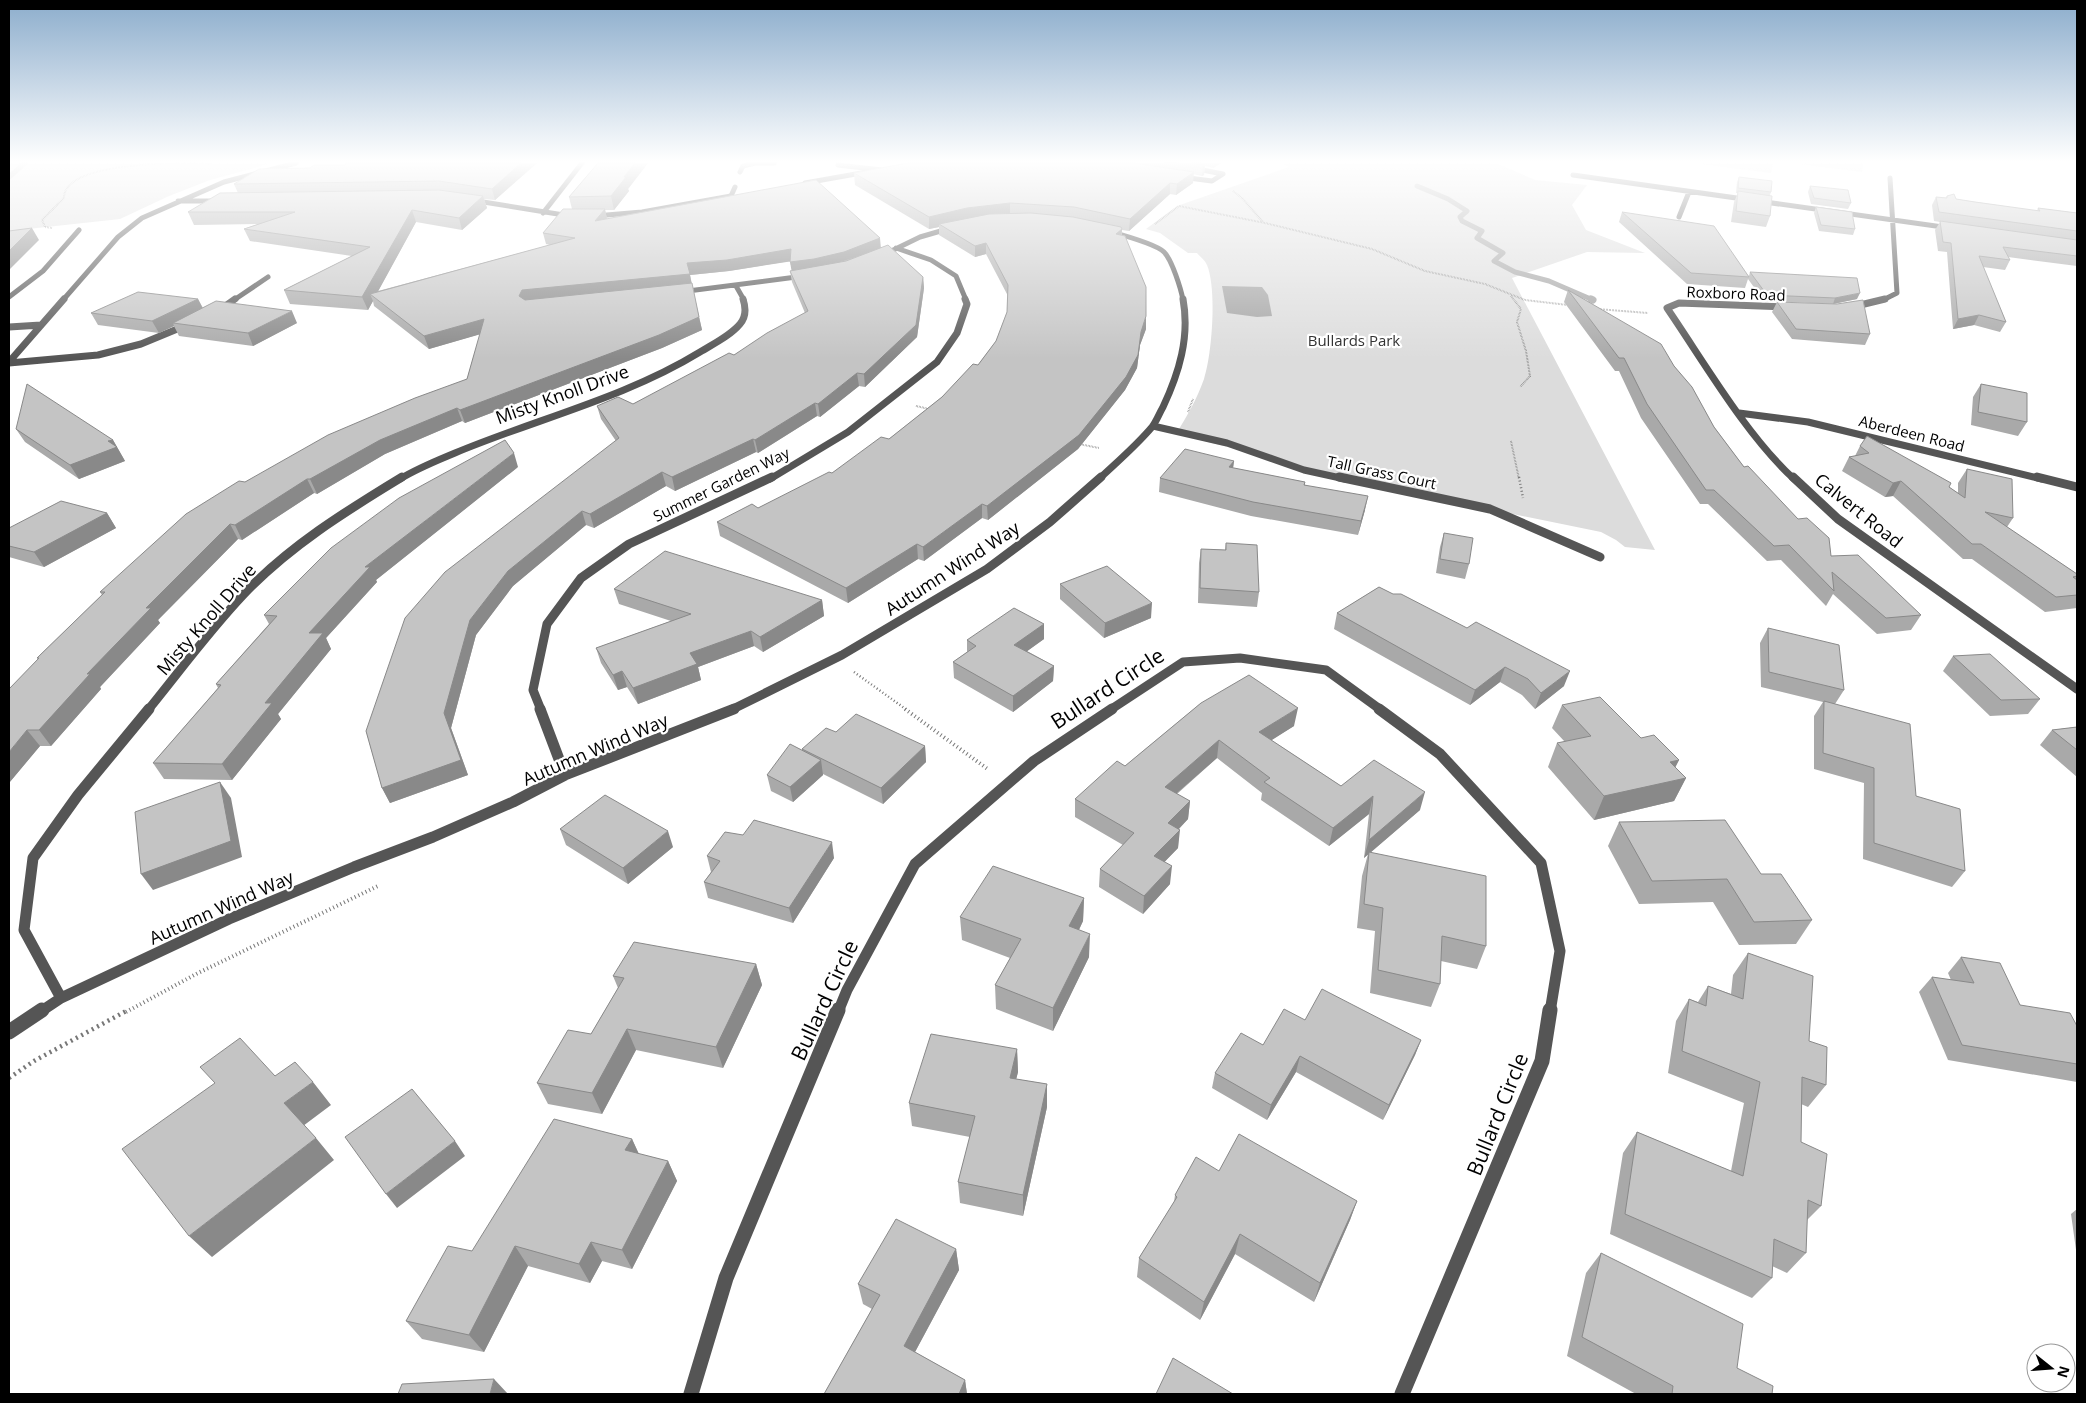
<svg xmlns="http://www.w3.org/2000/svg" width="2086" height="1403" viewBox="0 0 2086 1403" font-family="'Open Sans',sans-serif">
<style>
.green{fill:#dcdcdc}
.water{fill:#a3a3a3}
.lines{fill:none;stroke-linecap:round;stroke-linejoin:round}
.stream-far1{stroke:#a3a3a3;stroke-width:5}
.stream{stroke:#a3a3a3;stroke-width:7}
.path-far3{stroke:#777;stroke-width:2;stroke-dasharray:0.5 1;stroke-linecap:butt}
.path-far2{stroke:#777;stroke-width:2.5;stroke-dasharray:1 2.5;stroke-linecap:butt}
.path-far1{stroke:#777;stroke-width:4;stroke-dasharray:1 3;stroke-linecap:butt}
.path{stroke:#777;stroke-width:4.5;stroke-dasharray:2 4;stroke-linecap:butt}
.lane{stroke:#555;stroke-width:5}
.street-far4{stroke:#555;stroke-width:5}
.street-far3{stroke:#555;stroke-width:7}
.street-far2{stroke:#555;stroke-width:9}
.street-far1{stroke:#555;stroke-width:11}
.street{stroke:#555;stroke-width:15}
.wall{fill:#a9a9a9}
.shaded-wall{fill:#898989}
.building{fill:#c4c4c4;stroke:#898989}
.labels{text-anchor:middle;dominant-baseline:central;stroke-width:4.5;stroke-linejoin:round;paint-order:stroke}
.far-street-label{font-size:15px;fill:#000;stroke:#fff}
.far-park-label{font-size:15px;fill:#333;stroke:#fff}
.street-label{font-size:18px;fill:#000;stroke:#fff}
.near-street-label{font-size:21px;fill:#000;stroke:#fff}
</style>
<rect width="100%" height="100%" fill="#fff"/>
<path class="green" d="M9,163H272L210,180L169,196L120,219L28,229L9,237Z
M1281,163H1496L1535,180L1587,185L1572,205L1586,230L1645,253L1587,252L1512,278L1655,550L1625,547L1616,540L1601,532L1316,474L1244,451L1176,434C1187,416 1197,399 1204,379C1212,355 1217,289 1207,265C1205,260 1200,257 1197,253H1188L1160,233L1146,229L1177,206L1289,167Z
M1692,163H1773L1771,173Z
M1791,163H1863L1862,172Z"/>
<path class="water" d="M1222,286L1262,287L1268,295L1272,316L1257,317L1227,313Z"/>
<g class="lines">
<path class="stream-far1" d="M9,177L25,163
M1417,186L1448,199L1467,211L1460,217L1462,221L1482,231L1477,238L1503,253L1494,261L1515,272L1549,281L1593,300"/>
<path class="stream" d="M1591,299L1593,300"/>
<path class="path-far3" d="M1233,191L1242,198L1263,222
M1155,224L1179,206L1265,223L1372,249L1425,271L1485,284L1525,300L1568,305
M52,228L45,227L42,220L64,198C64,160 184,163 211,164
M1511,296L1521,309L1517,322L1526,351L1530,376L1520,387
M1597,309L1648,313
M916,406L929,409
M1188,412L1193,399
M1511,441L1519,479
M1079,444L1099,448"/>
<path class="path-far2" d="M1519,477L1523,498
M854,672L907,710"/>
<path class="path-far1" d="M905,709L989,770
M126,1012L198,973L378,886"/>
<path class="path" d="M9,1078L34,1061L128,1010"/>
<path class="lane" d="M838,165L882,170
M740,172L743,166L755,163H774
M731,196L735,187
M9,297L43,271L79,230"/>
<path class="street-far4" d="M1167,163L1223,174L1212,181L1181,177
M1573,175L1950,228
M805,183L867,172
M471,200L570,216
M178,201H220
M543,213L582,163
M595,216L642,212L731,196
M1679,217L1689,192
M1108,231C1119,234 1156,244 1164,252C1172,260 1181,289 1183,300
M896,248L931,260L956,276L966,300
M881,256L920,237L951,228
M736,286L744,300
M680,292L804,276
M63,300L118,237L142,218L224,182L296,163
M234,300L268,277
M1883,300L1897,293L1890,178"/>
<path class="street-far3" d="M1788,307L1679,303L1667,308C1704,362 1746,435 1794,479
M1852,307L1885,299
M221,309L235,299
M9,327L41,325
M9,362L64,299
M9,363L98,355L141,344L187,325
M1739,413L1808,422L2042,479
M1153,426L1227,443L1304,470L1345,479
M400,479C418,468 436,461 455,453C536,419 625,398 700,352C713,344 730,336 740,324C746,317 746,308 743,299
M770,479L848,432L937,362L957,333L967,304L965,299
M1099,479C1117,462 1136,446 1152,427C1156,422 1159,414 1163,407C1179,373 1190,337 1183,299"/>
<path class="street-far2" d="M1339,477L1490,509L1600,557
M1793,477L1838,519L2077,689
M2037,477L2077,487
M148,710C179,672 209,631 243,595C288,547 346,511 402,477
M541,710L533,690L547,624L581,578L629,544L772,477
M731,710L842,655L987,569L1050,522L1101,477
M1110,710L1183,662L1240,658L1326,670L1381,710"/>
<path class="street-far1" d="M540,709L565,775
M1379,709L1440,754L1541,863L1560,951L1550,1012
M61,998L24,930L33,858L78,795L149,709
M40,1012L61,998L229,919L354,867L433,837L513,802L565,775L734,709
M838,1012L847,990L915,864L1034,761L1112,709"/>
<path class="street" d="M9,1032L42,1010
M691,1394L726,1278L838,1010
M1402,1394L1542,1061L1550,1010"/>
</g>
<path class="wall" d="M537,163L495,200L484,199L487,208L462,230L416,222L378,291L550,245L546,244L543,233L572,209L569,197L598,163H648L628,189L629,191L614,210H605L607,219L881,247L923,277L924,288L917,337L865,387L859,386L820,417L817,416L758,453L756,452L675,491L666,486L594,528L586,525L513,586L476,635L451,728L468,775L390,803L382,788L366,731L616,441L601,419L597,406L633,404L734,355L805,313L792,282L790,271L792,270L790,261L729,271L690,275L702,330L662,348L465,423L462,421L385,454L317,494L314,493L242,540L238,539L158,620L160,623L100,687L101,689L51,746H40L9,783L38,659L37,658L102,595L100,592L245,482L467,379L480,334L429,349L374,306L373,301L368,310L290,304L284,290L352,256L250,241L244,229L258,224L194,225L188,212L238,193L234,184L310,168Z
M908,163H1221L1213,168L1205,166L1204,175L1202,176L1193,174V183L1176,195L1170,194L1129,231L1122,230V235L1146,329L1140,345L1137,368L1125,390L1078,449L988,520L982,518L924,561L918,559L848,603L720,536L717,522L758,508L832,473L889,439L942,397L978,365L996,341L1007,312L1008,296L986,254L975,257L939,235V227L929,229L855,185L854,173Z
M1739,177L1771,192L1770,195V216L1766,227L1731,222L1734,202L1738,193H1736L1737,182Z
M1810,186L1851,203L1848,209L1811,204L1808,192Z
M1947,196L1956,199L2037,211L2038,208L2077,213V266L2008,257L2010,260L2005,270L1983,267L2006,322L2000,332L1974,325L1953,329L1947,252L1938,251L1935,230L1940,222L1934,221L1932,205L1936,197L1946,198Z
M1816,207L1855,229L1853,235L1819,231L1814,213Z
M1622,212L1749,276L1750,272L1857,299L1833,304L1764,301L1748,279L1745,288L1687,284L1619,222Z
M1568,290L1674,366L1714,427L1744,467L1831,556L1921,615L1911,630L1877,634L1833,594L1826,606L1781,560L1767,561L1708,504H1700L1641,418L1619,371H1615L1564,302Z
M198,299L203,308L297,323L253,346L179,336L174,326L159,333L98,325L91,313Z
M1777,302L1870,334L1865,345L1792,339L1772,312Z
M1981,384L2027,422L2018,436L1971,425L1973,397Z
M16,429L113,440L125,461L79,479L25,442Z
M1860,446L1949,487L1958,493V483L1967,469L2013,518L2007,527L2077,574V608L2045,612L1972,559H1963L1893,496L1885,497L1842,471L1849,457L1855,456Z
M1234,461L1233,468L1305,482V485L1365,510L1358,535L1251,516L1159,492L1160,478Z
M518,467L376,580L377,582L326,638L331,649L278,714L281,719L232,780L164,779L153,763L218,688L216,684L269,624L264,615Z
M107,513L116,528L44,567L9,557V528Z
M1444,533L1469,564L1465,579L1436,573L1440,547Z
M1226,543L1259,592L1257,607L1198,603L1199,563L1201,549L1225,550Z
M1060,584L1151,618L1104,638L1060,599Z
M1379,587L1564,686L1535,709L1522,695L1500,682L1470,705L1334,629L1337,613Z
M614,589L822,600L824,616L763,652L754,646L698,667L701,680L638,704L627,687L618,690L601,663L596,648L671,621L619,604Z
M1044,624V639L1027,651L1054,666L1053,681L1013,712L954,678L953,662L967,652V640Z
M1768,628L1844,690L1835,704L1916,796L1965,871L1952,887L1863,859L1864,783L1814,769V716L1823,702L1761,687L1760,643Z
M1953,656L2040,699L2028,714L1990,716L1943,671Z
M1201,703L1294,726L1271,740L1341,786L1420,810L1370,853L1486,946L1477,969L1441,961L1440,984L1431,1007L1370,993L1375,931L1357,928L1362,876L1368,854L1364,858L1369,814L1329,846L1261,800L1262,793L1217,758L1177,794L1190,801L1188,819L1179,829L1178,848L1164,862L1170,884L1143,914L1099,887L1100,869L1123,845L1075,817V799L1125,766Z
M1562,705L1641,738L1679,760L1675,767L1686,778L1674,801L1594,820L1548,767L1557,743L1565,742L1552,728Z
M2077,727V777L2040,745L2052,730Z
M836,732L925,746L926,762L883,804L823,774V775L793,802L771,791L767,775L802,750V749Z
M1619,822L1761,874L1812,920L1796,944L1739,945L1713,902L1639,904L1608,846Z
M560,829L673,847L628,884L566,845Z
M743,835L834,858L793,923L708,898L704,882L711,872L707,856Z
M1084,898L1083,921L1079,930L1089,957L1053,1031L996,1009L995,985L1010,958L962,940L960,917Z
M1748,953L1809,1041L1826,1085L1808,1107L1801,1104V1142L1821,1206L1807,1220L1806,1253L1787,1273L1772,1266V1278L1752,1298L1610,1234L1623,1153L1637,1132L1731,1171L1744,1103L1668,1073L1676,1021L1689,999L1698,1002L1708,986L1731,994L1733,975Z
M1961,957L2020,1005L2077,1026V1082L1948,1060L1919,992L1932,977L1951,980L1948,973Z
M756,964L762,985L723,1068L636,1050L602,1114L548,1104L537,1083L591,1034L618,988L613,976Z
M1305,1020L1421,1040L1415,1055L1383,1120L1296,1072L1267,1120L1212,1088L1215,1073L1263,1045Z
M1017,1049L1018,1072L1016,1079L1047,1084V1107L1023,1216L960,1203L958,1182L970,1137L912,1126L909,1103Z
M632,1139L639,1154L668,1161L677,1181L632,1269L602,1261L590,1283L528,1266L484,1352L422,1339L406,1321L472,1251Z
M1219,1171L1357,1201L1350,1220L1314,1302L1235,1254L1200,1320L1137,1277L1139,1258L1174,1202L1175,1195Z
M2077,1209V1257L2071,1214Z
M956,1249L959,1270L915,1352L965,1380L967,1394H824L872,1309L863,1304L858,1284Z
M1601,1253L1737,1368L1772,1394H1636L1567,1356L1586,1273Z"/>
<path class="shaded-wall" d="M521,163H537L495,200L492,189Z
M635,163H648L628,189L629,191L614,210L611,196L624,177Z
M1214,163H1221L1213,168Z
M1205,164L1204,175L1202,176L1203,165Z
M1194,172L1193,183L1176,195L1177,184Z
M1170,183V194L1129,231L1130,219Z
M483,196L487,208L462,230L459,218Z
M1010,203V215L939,224V227L929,229V217L967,208Z
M605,209L607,219L595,221Z
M412,210L416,222L375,297L370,294L373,301L368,310L362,297Z
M32,228L39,240L9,270V251Z
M1122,229L1121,240L1116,234Z
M880,238L881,249L815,270L792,273L790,262Z
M986,243V254L975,257V246Z
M791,249L793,261L729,271L690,275L692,286L525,302L519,296L522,290L687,263Z
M923,277L924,288L917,337L865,387L864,374Z
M1860,293L1857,299L1833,304L1835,298Z
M198,299L204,311L173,323L174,326L159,333L152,321Z
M292,311L297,323L253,346L248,333Z
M1979,315L1974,325L1953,329L1958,319Z
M1146,316V329L1140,345L1137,368L1125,390L1078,449L988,520L987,506L1141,332Z
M699,317L702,330L662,348L465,423L460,410Z
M484,319L488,332L429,349L424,336Z
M857,373L859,386L820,417L818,404Z
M815,403L817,416L758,453L755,440Z
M457,408L462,421L385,454L317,494L310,479L380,440Z
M753,439L756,452L675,491L672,477Z
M113,440L125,461L79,479L70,465L108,441Z
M514,453L518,467L376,580L377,582L326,638L331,649L278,714L281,719L232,780L222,764L265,703L309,633L365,567Z
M1234,461L1232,475L1229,467Z
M662,472L666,486L594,528L590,514Z
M307,479L314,493L242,540L235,525Z
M1901,481L1893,496L1885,497L1893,483Z
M1368,496L1365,510L1358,535L1361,521Z
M982,504V518L924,561L923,547Z
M582,511L586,525L513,586L476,635L451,728L468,775L390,803L382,788L444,713L470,620L508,571Z
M107,513L116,528L44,567L34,552Z
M230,524L238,539L158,620L160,623L100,687L101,689L51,746L39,730L87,674L146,608Z
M917,544L918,559L848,603L846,588Z
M822,600L824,616L763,652L760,637Z
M1152,603L1151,618L1104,638L1105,623Z
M1044,624V639L1015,660L1014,645Z
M751,631L754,646L698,667L701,680L638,704L633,688L690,653Z
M1054,666L1053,681L1013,712V696Z
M1505,667L1500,682L1470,705L1475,690Z
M622,671L627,687L618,690L613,675Z
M1570,671L1564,686L1535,709L1541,693Z
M1298,708L1294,726L1256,750L1259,732Z
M27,730L40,746L9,783V752Z
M1219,740L1217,758L1163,805L1165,787Z
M925,746L926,762L883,804L881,788Z
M821,760L823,775L793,802L790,787Z
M1679,760L1668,782L1686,778L1674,801L1594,820L1604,796L1670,762Z
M220,782L231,798L242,857L153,890L141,874Z
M1425,792L1420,810L1364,858L1369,840Z
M1373,796L1369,814L1329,846L1333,828Z
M1190,801L1188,819L1167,841L1168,823Z
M1180,830L1178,848L1153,874L1154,856Z
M668,831L673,847L628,884L623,868Z
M832,842L834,858L793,923L789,908Z
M1172,866L1170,884L1143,914L1144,896Z
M1084,898L1083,921L1069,950V926Z
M1090,934L1089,957L1053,1031V1008Z
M756,964L762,985L723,1068L716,1047Z
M627,1029L636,1050L602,1114L592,1093Z
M1421,1040L1415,1055L1383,1120L1389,1105Z
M1017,1049L1018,1072L1011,1100L1010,1078Z
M1300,1056L1296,1072L1267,1120L1271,1105Z
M313,1082L331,1105L303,1126L284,1103Z
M1047,1084V1107L1023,1216V1195Z
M316,1138L334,1160L212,1257L189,1236Z
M632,1139L641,1159L625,1150Z
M455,1141L465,1156L397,1208L386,1194Z
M668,1161L677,1181L632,1269L622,1250Z
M1357,1201L1350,1220L1314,1302L1320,1283Z
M1240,1234L1235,1254L1200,1320L1204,1302Z
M591,1242L602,1261L590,1283L579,1264Z
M515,1246L528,1266L484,1352L469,1335Z
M956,1249L959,1270L908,1365L904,1346Z
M494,1379L508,1394H490Z
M965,1380L967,1394H959Z"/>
<path class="building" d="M346,163H521L492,189L439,181L234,184L259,169L310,168L314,165H345Z
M598,163H635L624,177H626L611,196L569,197Z
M908,163H1134L1194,172L1177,184L1170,183L1130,219L1074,207L1010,203L967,208L929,217L854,173Z
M1191,163H1200L1205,164L1203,165Z
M1739,177L1772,181L1771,192L1738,188Z
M816,180L880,238L844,252L814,259L790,262L791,249L727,260L687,263L690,274L522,290L519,296L525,300L692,283L699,317L659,335L460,410L457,408L380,440L310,479H307L235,525L230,524L146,608H151L87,674H90L39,730H27L9,752V689L39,658H37L105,592H100L186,514L239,481L245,482L328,435L415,398L467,379L484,319L424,336L370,294L575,238L543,233L563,209H605L595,221Z
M1810,186L1848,190L1851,203L1814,198Z
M439,190L483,196L459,218L412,210L362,297L284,290L370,247L244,229L295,212H188L220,193Z
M1738,191L1772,196L1770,216L1736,211Z
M1954,194L1956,199L1975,202L2040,211L2038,208L2077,213V231L1939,212L1936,197L1947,198V196Z
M1816,207L1852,212L1855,229L1821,225Z
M1622,212L1714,226L1749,277L1691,273Z
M1031,213L1073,217L1121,227L1122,229L1116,234L1125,236L1146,287V316L1141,332L1138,355L1126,377L1079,435L987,506L982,504L923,547L917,544L846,588L717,522L752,504L758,508L829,472L832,473L881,437L889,439L942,397L973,364L978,365L996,341L1007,312L1008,285L986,243L975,246L939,224L989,214Z
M1940,221L2077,240V256L2003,247L2010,260L1979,256L2006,322L1979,315L1958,319L1951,243L1943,242Z
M32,228L9,251V231Z
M888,245L923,277L916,325L864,374L857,373L818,404L815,403L755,440L753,439L672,477L662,472L590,514L582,511L508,571L470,620L444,713L461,760L382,788L366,731L405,618L445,572L619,438L597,406L618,397L633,404L729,353L734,355L767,333L808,311L790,271L846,261Z
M1750,272L1857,278L1860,293L1835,298L1767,295Z
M1568,290L1661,344L1674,366L1692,387L1714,427L1744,467L1748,466L1798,519L1807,518L1829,538L1831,556L1858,555L1921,615L1886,618L1832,572L1834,591L1789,545L1774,546L1714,490H1706L1647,404L1624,358H1619Z
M138,292L198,299L152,321L91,313Z
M1863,300L1870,334L1796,329L1777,302L1837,304Z
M216,301L292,311L248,333L173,323Z
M27,384L113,440L108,441L117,447L70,465L16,429Z
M1981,384L2027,393V422L1978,412Z
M1867,436L1951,483L1949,487L1965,498L1967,469L2012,479L2013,518L1985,512L2077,574V576L2073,577L2077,580V595L2056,597L1981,544H1972L1901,481L1893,483L1849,457L1869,453L1860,446Z
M505,440L514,453L365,567H370L309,633H323L265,703H272L222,764L153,763L221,685L216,684L277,616L264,615L331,548L399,498Z
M1185,449L1234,461L1229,467L1305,482L1304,485L1368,496L1361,521L1253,502L1160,478Z
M61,501L107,513L34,552L9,546V528Z
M1444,533L1473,538L1469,564L1440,559Z
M1226,543L1257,545L1259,592L1200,588L1201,549L1226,550Z
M665,551L822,600L760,637L751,631L690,653L697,664L633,688L622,671L613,675L596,648L691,614L614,589Z
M1107,566L1152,603L1105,623L1060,584Z
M1379,587L1393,594H1401L1467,628L1476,622L1570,671L1541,693L1528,679L1505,667L1475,690L1337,613Z
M1014,608L1044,624L1014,645L1054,666L1013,696L953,662L976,646L967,640Z
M1768,628L1839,645L1844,690L1769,672Z
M1990,654L2040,699L2001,700L1953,656Z
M1249,675L1298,708L1259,732L1341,786L1374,760L1425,792L1369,840L1373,796L1333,828L1264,782L1270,778L1219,740L1165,787L1190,801L1168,823L1180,830L1154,856L1172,866L1144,896L1100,869L1134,833L1075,799L1117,761L1125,766L1201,703Z
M1600,697L1641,738L1654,735L1679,760L1670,762L1686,778L1604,796L1557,743L1591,736L1562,705Z
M1824,701L1910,724L1916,796L1960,809L1965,871L1874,843V768L1823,753Z
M856,714L925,746L881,788L802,749L826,728L836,732Z
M2077,727V750L2052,730Z
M790,744L821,760L790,787L767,775Z
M220,782L231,841L141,874L135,812Z
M605,795L668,831L623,868L560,829Z
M754,820L832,842L789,908L704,882L720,861L707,856L725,832L743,835Z
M1725,820L1761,874H1781L1812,920L1754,922L1727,879L1652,881L1619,822Z
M1369,852L1486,876V946L1442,936L1440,984L1378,970L1383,908L1364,904Z
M993,866L1084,898L1069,926L1090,934L1053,1008L995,985L1021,939L960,917Z
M634,942L756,964L716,1047L627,1029L592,1093L537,1083L568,1030L591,1034L624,978L613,976Z
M1748,953L1813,976L1809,1041L1827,1047L1826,1085L1802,1077L1801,1142L1827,1154L1821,1206L1808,1200L1806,1253L1774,1239L1772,1278L1625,1214L1637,1132L1743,1176L1760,1082L1682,1051L1689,999L1706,1006L1708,986L1743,999Z
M1961,957L2000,963L2020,1005L2070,1013L2077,1026V1064L1962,1045L1932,977L1974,983Z
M1322,989L1421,1040L1389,1105L1300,1056L1271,1105L1215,1073L1241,1033L1263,1045L1284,1009L1305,1020Z
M931,1034L1017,1049L1010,1078L1047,1084L1023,1195L958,1182L975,1116L909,1103Z
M240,1038L275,1076L295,1062L313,1082L284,1103L316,1138L189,1236L122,1149L215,1083L200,1067Z
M412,1089L455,1141L386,1194L345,1137Z
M554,1119L632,1139L625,1150L668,1161L622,1250L591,1242L579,1264L515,1246L469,1335L406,1321L448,1246L472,1251Z
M1239,1134L1357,1201L1320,1283L1240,1234L1204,1302L1139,1258L1177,1197L1175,1195L1196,1157L1219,1171Z
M896,1219L956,1249L904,1346L965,1380L959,1394H824L880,1295L858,1284Z
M1601,1253L1743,1324L1737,1368L1773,1386L1772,1394H1672L1673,1386L1582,1337Z
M1173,1358L1233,1394H1156Z
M494,1379L490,1394H398L402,1384Z"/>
<linearGradient id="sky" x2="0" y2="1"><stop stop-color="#8cadcc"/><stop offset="0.45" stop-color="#fff"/><stop offset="1" stop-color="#fff" stop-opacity="0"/></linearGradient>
<rect width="2086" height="359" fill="url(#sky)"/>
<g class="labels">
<g class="far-street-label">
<text transform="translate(1736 293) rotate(2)">Roxboro Road</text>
<text transform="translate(1912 433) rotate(14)">Aberdeen Road</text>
<text transform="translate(1382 472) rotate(12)">Tall Grass Court</text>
<text transform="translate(721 484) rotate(-26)">Summer Garden Way</text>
</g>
<g class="far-park-label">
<text x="1354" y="340">Bullards Park</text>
</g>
<g class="street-label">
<text transform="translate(562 394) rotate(-20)">Misty Knoll Drive</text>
<text transform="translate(1859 510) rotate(39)">Calvert Road</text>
<text transform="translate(952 568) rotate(-33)">Autumn Wind Way</text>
<text transform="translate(206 619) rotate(-49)">Misty Knoll Drive</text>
<text transform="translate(595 749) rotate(-23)">Autumn Wind Way</text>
<text transform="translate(221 907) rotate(-24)">Autumn Wind Way</text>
</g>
<g class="near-street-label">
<text transform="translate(1107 688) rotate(-33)">Bullard Circle</text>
<text transform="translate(824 1000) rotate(-65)">Bullard Circle</text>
<text transform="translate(1497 1114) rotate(-68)">Bullard Circle</text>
</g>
</g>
<rect width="2086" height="1403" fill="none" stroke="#000000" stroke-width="20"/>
<g transform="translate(2051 1368) rotate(107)"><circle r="24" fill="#ffffff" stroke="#999999"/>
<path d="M0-4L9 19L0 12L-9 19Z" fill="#000000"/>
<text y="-8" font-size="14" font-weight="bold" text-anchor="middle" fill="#000000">N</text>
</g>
</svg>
